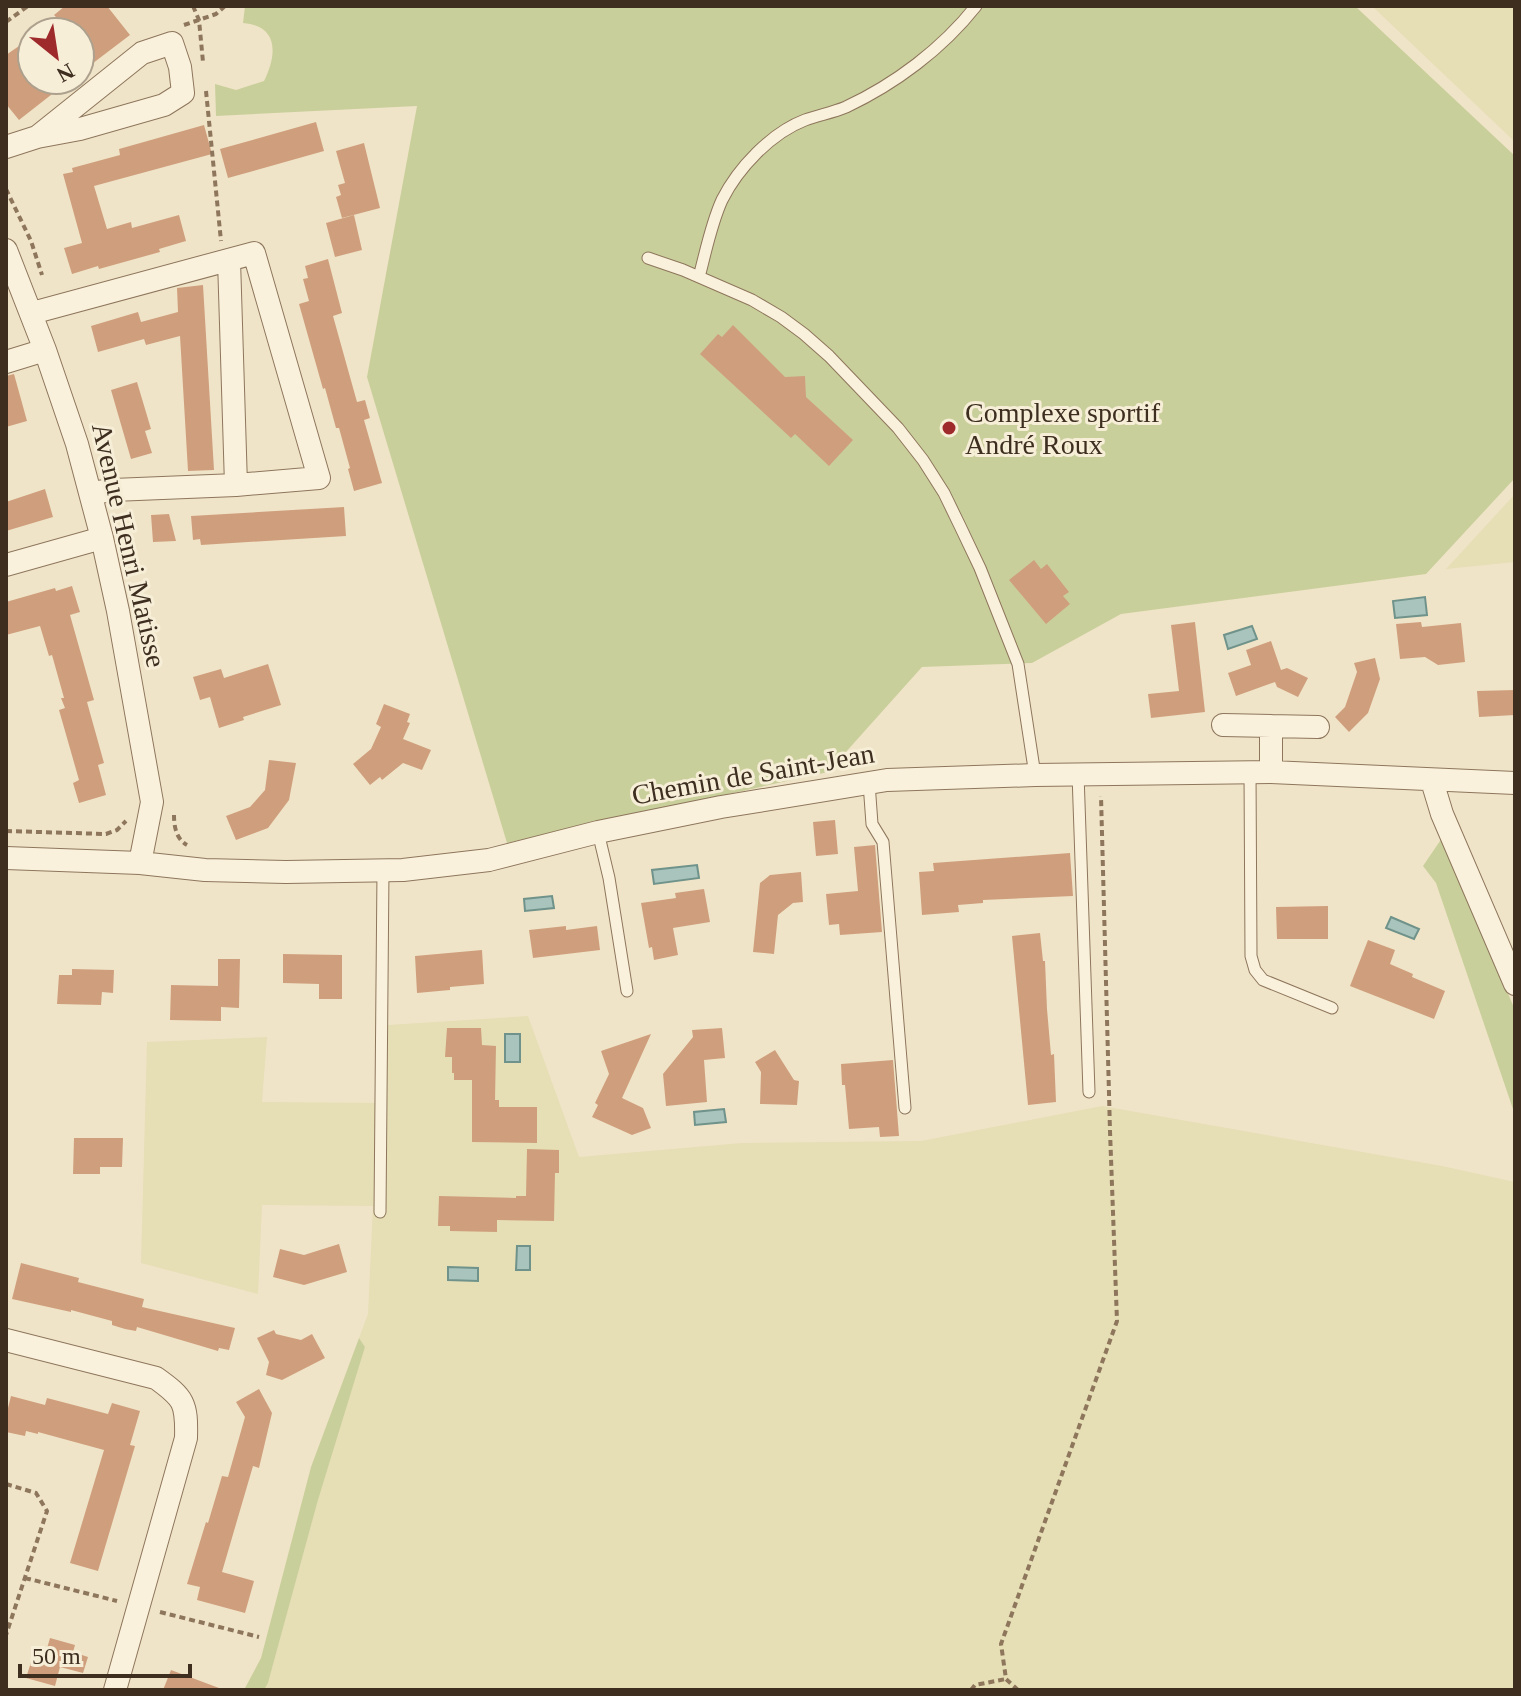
<svg xmlns="http://www.w3.org/2000/svg" width="1521" height="1696" viewBox="0 0 1521 1696" font-family="'Times New Roman',serif">
<style>
.farmland{fill:#e6deb5}
.green{fill:#c9cf9b}
.water{fill:#a9c4bc;stroke:#6f938a;stroke-width:2}
.building{fill:#cf9f7d}
.lines{fill:none;stroke-linecap:round;stroke-linejoin:round}
.lane-casing{stroke:#8d765c;stroke-width:13}
.street-casing{stroke:#8d765c;stroke-width:24}
.path{stroke:#8d765c;stroke-width:4;stroke-dasharray:6 4;stroke-linecap:butt}
.lane{stroke:#faf1dc;stroke-width:11}
.street{stroke:#faf1dc;stroke-width:22}
.poi-dot{fill:#9e2a2b;stroke:#f7eed8;stroke-width:3}
.labels{text-anchor:middle;dominant-baseline:central;stroke-width:6;stroke-linejoin:round;paint-order:stroke}
.poi-label{font-size:28px;fill:#3d2e20;stroke:#f7eed8;text-anchor:start}
.street-label{font-size:28px;fill:#3d2e20;stroke:#f7eed8}
</style>
<rect width="100%" height="100%" fill="#f0e4c8"/>
<path class="farmland" d="M1372,6H1515V142Z
M1515,494V562L1446,569Z
M528,1016L579,1157L742,1143L921,1141L1102,1106L1442,1166L1515,1182V1690H264L268,1683L318,1500L365,1347L359,1338L368,1314L373,1206L262,1205L258,1294L141,1263L147,1042L267,1037L262,1102L387,1103L388,1025Z"/>
<path class="green" d="M245,6H1355L1515,156V478L1426,574L1121,614L1032,663L922,667L828,772L507,843L367,377L417,106L216,116L215,84L236,90L264,81C277,55 279,26 243,23Z
M1442,838L1515,1010V1115L1436,883L1423,866Z
M359,1338L365,1347L318,1500L268,1683L264,1690H244L261,1658L311,1467Z"/>
<path class="water" d="M1425,597L1427,615L1395,618L1393,601Z
M1252,626L1257,639L1228,649L1224,635Z
M697,865L699,878L654,884L652,870Z
M552,896L554,908L525,911L524,899Z
M1391,917L1419,929L1414,939L1386,928Z
M505,1034H520V1062H505Z
M724,1109L726,1122L695,1125L694,1112Z
M517,1246H530V1270H516Z
M448,1267L478,1268V1281L448,1280Z"/>
<path class="building" d="M65,6H107L130,35L80,73V32H43L59,20L54,15Z
M32,43V80H70L19,120L6,104V55L19,46L23,51Z
M316,122L324,151L228,178L220,149Z
M204,125L212,154L94,186L107,229L131,222L132,228L179,215L186,241L159,249L160,252L99,269L98,266L72,274L64,248L82,243L63,174L73,172L72,168L120,155L119,149Z
M364,143L380,208L342,218L336,197L341,195L338,185L345,183L336,151Z
M354,215L362,250L335,257L326,223Z
M328,259L342,313L333,316L357,402L365,400L370,418L364,420L382,483L354,491L348,469L350,468L339,428H336L325,388L323,389L299,304L309,301L303,279L308,278L305,266Z
M203,285L214,470L188,471L180,336L146,345L144,339L98,352L91,326L138,312L141,322L178,312L177,288Z
M733,325L785,377L805,376L806,397L853,440L829,466L795,434L791,438L700,354L718,334L722,337Z
M14,374L27,421L6,427V376Z
M137,382L151,429L145,431L152,453L131,459L111,390Z
M45,489L53,517L6,531V502Z
M344,507L346,536L201,545L200,539L193,540L191,516Z
M169,514L176,541L153,542L151,515Z
M1034,560L1041,569L1047,564L1069,592L1063,596L1070,604L1046,624L1009,580Z
M72,586L80,612L70,615L94,700L87,702L104,763L98,765L106,795L79,803L73,783L79,780L59,710L65,708L61,698H64L52,655L49,656L40,626L6,635V602L55,588L56,591Z
M1195,622L1205,712L1151,718L1148,694L1179,691L1171,625Z
M1421,622L1422,627L1461,623L1465,662L1438,665L1425,657L1400,659L1396,624Z
M1271,641L1281,670L1287,668L1308,678L1298,697L1277,687L1275,682L1236,696L1228,673L1251,665L1246,650Z
M1375,658L1380,679L1368,713L1349,732L1335,717L1345,707L1357,672L1354,663Z
M268,664L281,705L243,717L244,720L219,728L210,697L200,700L193,677L221,669L224,678Z
M1515,690V715L1479,717L1477,691Z
M384,704L410,714L407,722L410,723L403,739L431,750L422,770L403,763L382,780L380,777L370,785L353,764L371,749L381,727L376,724Z
M269,760L296,763L289,800L268,828L236,840L226,816L250,807L265,790Z
M835,820L838,854L816,856L813,822Z
M875,845L882,932L840,935L839,924L829,925L826,894L858,891L854,847Z
M1070,853L1073,896L983,900V903L958,905L959,912L922,915L919,872L934,871L933,863Z
M801,872L803,902L793,903L778,915L774,954L753,952L760,883L770,875Z
M704,889L710,922L673,928L678,955L654,960L652,947L649,948L641,903L676,898L675,893Z
M1328,906V939H1277L1276,907Z
M566,926V930L597,926L600,950L533,958L529,930Z
M1040,933L1043,961H1045L1047,1009L1051,1055L1054,1054L1056,1102L1028,1105L1012,936Z
M1368,940L1395,950L1390,964L1413,974L1412,977L1445,991L1434,1019L1350,986Z
M482,950L484,984L450,987V990L417,993L415,956Z
M283,954L342,955V999H319V984L283,983Z
M218,959H240L239,1008L221,1007V1021L170,1020L171,985L218,986Z
M72,969L114,970L113,993L102,992L101,1005L57,1004L59,975H72Z
M447,1028H481L482,1045L496,1046L495,1100H499V1107H537V1143L472,1142V1080H454V1073H452V1057H445Z
M722,1028L725,1058L704,1060L707,1102L666,1106L663,1074L693,1037L692,1030Z
M651,1034L622,1098L643,1108L651,1128L632,1135L592,1117L598,1105L595,1103L609,1074L601,1051Z
M775,1050L794,1080L799,1081L797,1105L760,1104L761,1072L755,1062Z
M893,1060L899,1136L880,1137L879,1127L849,1129L845,1085H842L841,1064Z
M74,1138H123L122,1167H100V1174H73Z
M527,1149L559,1150V1173H555L554,1221L497,1220V1232L450,1231V1226H438L439,1196L516,1198V1196H526Z
M339,1244L347,1272L304,1285L273,1277L280,1249L304,1255Z
M21,1263L79,1278L78,1282L144,1299L142,1307L235,1328L229,1350L219,1348L218,1351L137,1327L136,1331L125,1329L112,1325V1321L71,1310V1312L12,1299Z
M274,1330L276,1334L301,1340L312,1334L325,1358L282,1380L266,1375L269,1362L257,1338Z
M259,1389L272,1413L259,1468L253,1466L222,1572L254,1581L245,1613L197,1600L200,1587L187,1584L206,1522L208,1523L222,1476L228,1477L245,1417L236,1402Z
M11,1396L45,1405L47,1398L108,1414L112,1403L140,1411L130,1445L135,1446L98,1571L70,1563L104,1450L38,1432V1434L26,1431L25,1436L6,1432V1416Z
M50,1638L75,1645L73,1652L88,1657L83,1673L60,1667L55,1686L26,1678L32,1659L43,1662Z
M171,1670L219,1688L218,1690H163Z"/>
<g class="lines">
<g class="lane-casing">
<path id="lane" d="M648,258L683,270L752,300L781,317L804,334L829,356L898,428L923,460L944,493L960,526L980,568L1018,664L1035,775
M699,277C706,251 711,224 722,200C738,168 771,133 805,120C818,115 832,113 846,107C895,84 942,49 976,6
M1250,772L1251,956L1255,970L1263,980L1332,1008
M1078,774L1089,1092
M869,783L872,824L883,842L905,1108
M598,832L609,878L627,991
M380,1212L383,870"/>
</g>
<g class="street-casing">
<path id="street" d="M172,43L180,67L183,93L164,105L80,129L37,137L142,53Z
M6,147L37,137
M6,250L45,350L77,444L102,538L118,611L152,802L140,863
M229,260L236,485
M32,313L254,253L319,478L236,485L113,490L91,493
M6,362L45,350
M6,565L102,538
M1223,725L1318,727
M1271,726V772
M1432,781L1442,814L1515,984
M6,858L140,863L205,870L286,872L403,870L489,860L598,832L721,807L887,780L1035,775L1271,772L1515,783
M6,1340L156,1378C184,1398 187,1403 186,1438L115,1690"/>
</g>
<path class="path" d="M193,6L199,20L203,62
M6,22L28,6
M184,25L216,14L225,6
M206,91L221,241
M6,189L31,241L42,275
M174,815C174,826 176,839 187,845
M6,831L106,834L117,830L126,821
M6,1484L36,1493L47,1511L6,1635
M25,1578L117,1601
M160,1612L259,1637
M971,1690L975,1685L1006,1679
M1018,1690L1006,1679L1001,1644L1117,1321L1110,1131L1101,796"/>
<use href="#lane" class="lane"/>
<use href="#street" class="street"/>
</g>
<circle class="poi-dot" cx="949" cy="428" r="8"/>
<g class="labels">
<g class="poi-label">
<text x="965" y="412">Complexe sportif<tspan x="965" dy="32">André Roux</tspan></text>
</g>
<g class="street-label">
<text transform="translate(129 545) rotate(77)">Avenue Henri Matisse</text>
<text transform="translate(753 774) rotate(-10)">Chemin de Saint-Jean</text>
</g>
</g>
<rect width="1521" height="1696" fill="none" stroke="#3d2e20" stroke-width="16"/>
<g transform="translate(56 56) rotate(150)"><circle r="38" fill="#f7eed8" stroke="#ada18e" stroke-width="2"/>
<path d="M0-6L14 30L0 20L-14 30Z" fill="#9e2a2b"/>
<text y="-12" font-size="22" font-weight="bold" text-anchor="middle" fill="#3d2e20">N</text>
</g>
<path d="M20 1664v12h170v-12" fill="none" stroke="#3d2e20" stroke-width="4"/>
<text x="32" y="1664" font-size="24" fill="#3d2e20" stroke="#f7eed8" stroke-width="6" paint-order="stroke">50 m</text>
</svg>
